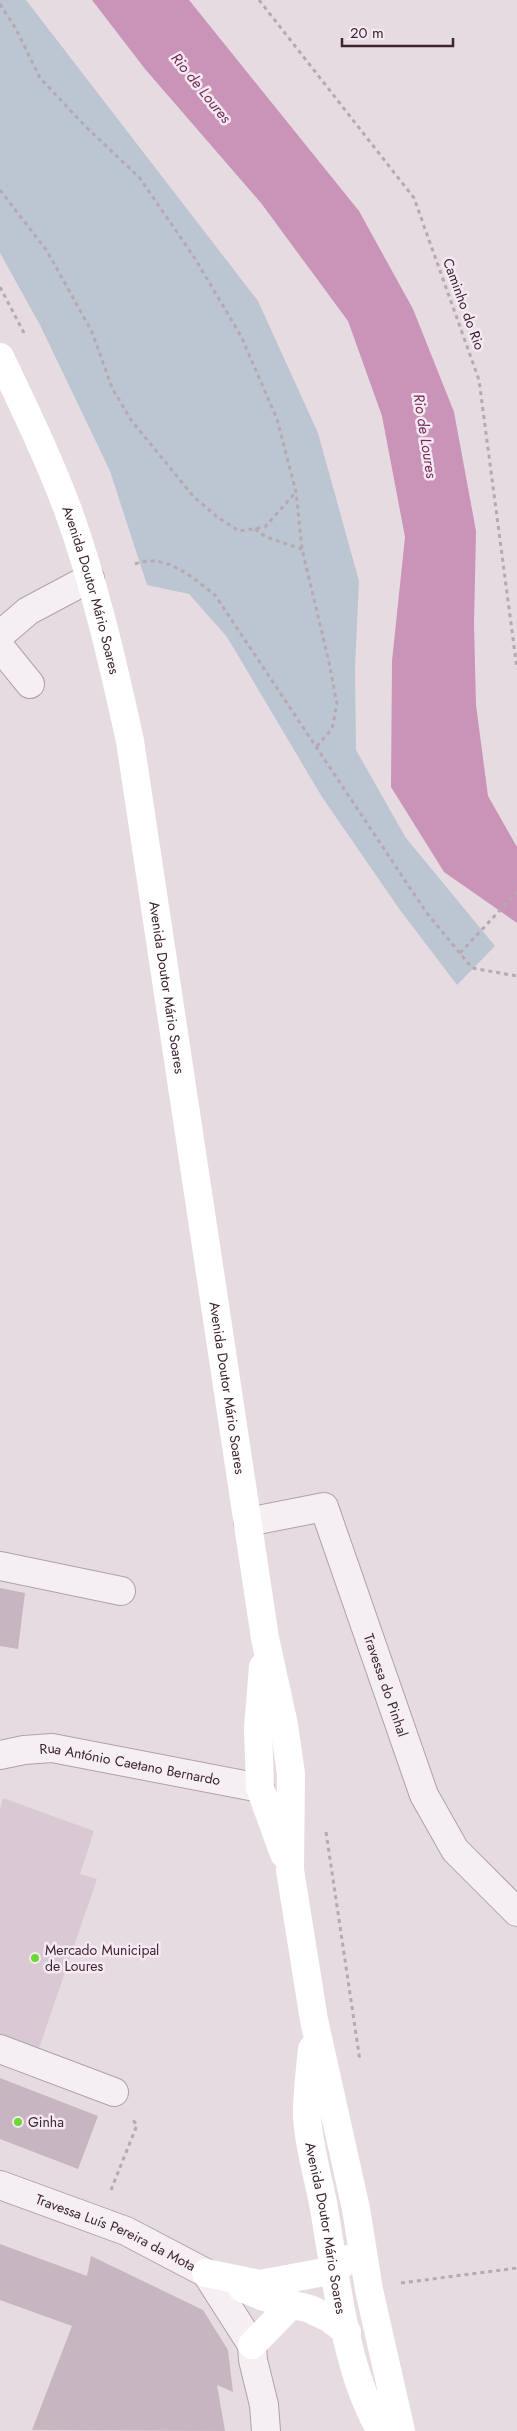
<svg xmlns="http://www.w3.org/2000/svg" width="517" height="2431" viewBox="0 0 517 2431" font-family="Jost,sans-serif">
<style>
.built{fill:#d9c9d2}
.green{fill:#bcc5d2}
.water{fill:#ca93b8}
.building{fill:#c7b5bf}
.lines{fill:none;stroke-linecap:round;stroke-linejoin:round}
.street-casing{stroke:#b1a0aa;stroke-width:30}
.path{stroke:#b7a9b1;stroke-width:3;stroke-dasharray:4 4;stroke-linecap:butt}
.street{stroke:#f5eef2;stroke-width:28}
.secondary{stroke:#fff;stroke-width:28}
.poi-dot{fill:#6cd835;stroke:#f5eaf1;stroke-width:2}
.labels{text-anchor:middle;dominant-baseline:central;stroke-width:5;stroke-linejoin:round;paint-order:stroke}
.street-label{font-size:14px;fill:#3e2433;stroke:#f5eaf1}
.poi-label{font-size:14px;fill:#3e2433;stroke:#f5eaf1;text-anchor:start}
.water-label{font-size:15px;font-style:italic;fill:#752c5a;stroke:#f5eaf1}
</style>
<rect width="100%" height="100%" fill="#e7dbe2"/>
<path class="built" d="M3,1798L94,1831L80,1874L97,1879L39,2048L25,2045L0,2036V1809Z"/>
<path class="green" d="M0,0H26L258,301L318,433L359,581L355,668L356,750L406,838L495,946L457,985L400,910L322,797L227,637L189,594L147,585L110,471L40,325L0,253Z"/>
<path class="water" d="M92,0H189L359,211L413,309L454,412L476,531L474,624L476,705L488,796L517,847V923L444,872L391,787L392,661L405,537L382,416L348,321L261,203L145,69Z"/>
<path class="building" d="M0,1588L25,1593L18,1649L0,1646Z
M0,2078L98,2116L78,2169L0,2139Z
M0,2244L87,2276L91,2256L203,2310L228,2350L233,2392L217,2385L225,2431L32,2430L72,2326L0,2300Z"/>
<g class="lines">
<g class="street-casing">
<g id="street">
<path d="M0,635L28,611L90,578"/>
<path d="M0,647L30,684"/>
<path id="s1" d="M248,1522L324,1507L424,1795L455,1850L517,1912"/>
<path d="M0,1566L121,1591"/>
<path id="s2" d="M0,1755L24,1750L52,1748L260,1788"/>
<path d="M0,2049L114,2092"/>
<path id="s3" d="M0,2185L126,2231L206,2273L252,2345L253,2360L264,2405L266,2431"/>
</g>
</g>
<path class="path" d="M259,0L414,198L479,380L517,669
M0,4L16,29L40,78L84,125L139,177L194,257L241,336L277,419L296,492L302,549L329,662L337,704L332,729L317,746
M0,190L47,251L92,332L112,388L131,420L193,496L216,516L239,531L265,527L296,492
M0,287L24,333
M255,529L266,537L302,549
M135,564C165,552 193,578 215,595L426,912L472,968L517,976
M460,953L517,892
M326,1832L360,2061
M111,2190L137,2125L133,2120
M401,2283L517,2268"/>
<use href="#street" class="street"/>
<g class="secondary">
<path id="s4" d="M0,357C24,407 48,457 68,510C95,585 113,663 130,741L265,1638L284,1725L291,1774L290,1870L314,2020L356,2209L369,2290L401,2431"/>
<path d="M263,1667L258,1728L260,1788L284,1854"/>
<path id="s5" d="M312,2049C310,2070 307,2092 307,2113C307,2138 318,2177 323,2203C336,2275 344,2369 381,2431"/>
<path d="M206,2273L260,2284L335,2270L348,2259"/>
<path d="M242,2288L264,2297L310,2309L329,2318L347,2332"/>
<path d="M252,2345L291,2305"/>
</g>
</g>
<g class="poi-dot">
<circle cx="35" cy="1958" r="5"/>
<circle cx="18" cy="2122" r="5"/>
</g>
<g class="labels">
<g class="street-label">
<text transform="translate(464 304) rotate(70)">Caminho do Rio</text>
<text stroke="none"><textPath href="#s4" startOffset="251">Avenida Doutor Mário Soares</textPath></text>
<text stroke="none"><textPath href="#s4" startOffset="656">Avenida Doutor Mário Soares</textPath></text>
<text stroke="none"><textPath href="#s4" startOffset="1061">Avenida Doutor Mário Soares</textPath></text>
<text stroke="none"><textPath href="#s1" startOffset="266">Travessa do Pinhal</textPath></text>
<text stroke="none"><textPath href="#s2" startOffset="132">Rua António Caetano Bernardo</textPath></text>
<text stroke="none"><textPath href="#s5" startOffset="181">Avenida Doutor Mário Soares</textPath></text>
<text stroke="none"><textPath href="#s3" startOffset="125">Travessa Luís Pereira da Mota</textPath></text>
</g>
<g class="poi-label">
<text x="45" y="1950">Mercado Municipal<tspan x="45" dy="16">de Loures</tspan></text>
<text x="28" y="2122">Ginha</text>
</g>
<g class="water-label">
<text transform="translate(201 88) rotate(51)">Rio de Loures</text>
<text transform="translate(425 436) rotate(81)">Rio de Loures</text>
</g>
</g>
<path d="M342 38v8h111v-8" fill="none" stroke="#3e2433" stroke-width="2.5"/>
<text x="350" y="38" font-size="15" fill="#3e2433" stroke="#f5eaf1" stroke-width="4" paint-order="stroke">20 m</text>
</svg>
